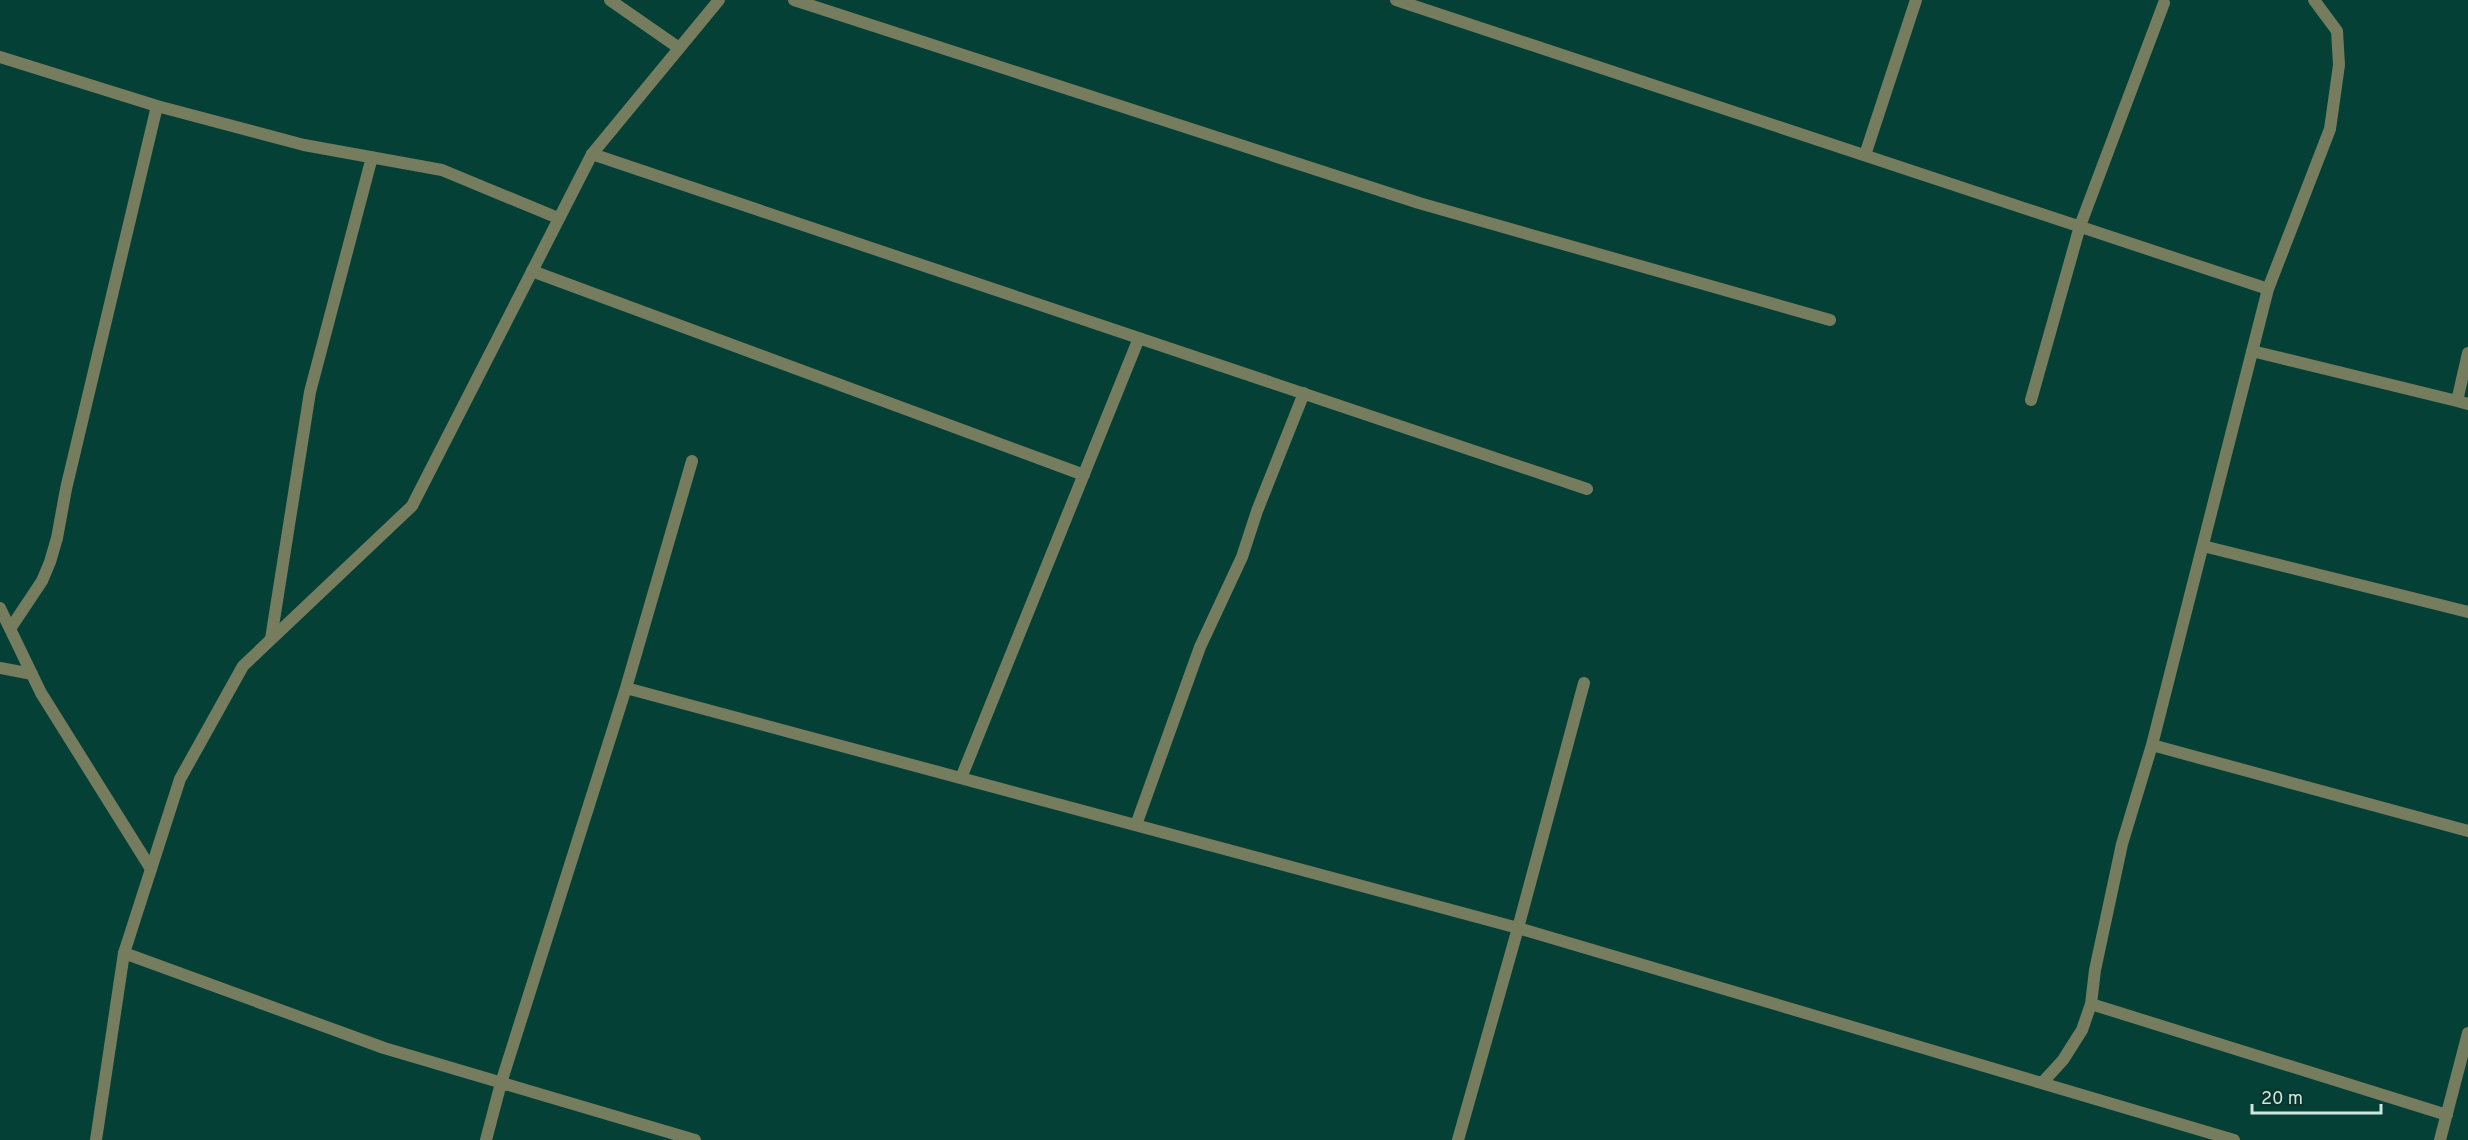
<svg xmlns="http://www.w3.org/2000/svg" width="2468" height="1140" viewBox="0 0 2468 1140" font-family="Overpass,sans-serif">
<style>
.lines{fill:none;stroke-linecap:round;stroke-linejoin:round}
.minor{stroke:#767c5e;stroke-width:12}
.tertiary{stroke:#767c5e;stroke-width:12}
</style>
<rect width="100%" height="100%" fill="#044036"/>
<g class="lines">
<path class="minor" d="M610,0L679,48
M794,0L1419,203L1830,320
M1396,0L2268,289
M0,57L157,106L304,145L442,170L558,218
M592,154L1587,489
M1865,155L1916,0
M532,271L1084,475
M2252,351L2457,401
M2468,353L2457,401L2468,404
M2031,400L2080,226L2164,3
M2203,546L2468,612
M0,608L41,693L151,869
M10,629L42,581L50,562L57,538L66,489L157,106
M271,639L310,392L372,157
M0,668L32,674
M626,688L692,461
M2152,745L2468,831
M961,778L1139,338
M1136,825L1200,647L1242,557L1257,511L1304,393
M124,953L384,1048L695,1140
M2091,1004L2447,1115
M2042,1083L2063,1060L2082,1030L2091,1004L2095,970L2122,844L2152,745L2268,289L2330,129L2339,65L2337,31L2314,0
M486,1140L501,1083L626,688L1518,928L1584,683
M1458,1140L1518,928L2234,1140
M2440,1140L2468,1033"/>
<path class="tertiary" d="M96,1140L124,953L180,779L243,666L412,506L592,154L719,0"/>
</g>
<path d="M2252 1104v9h129v-9" fill="none" stroke="#cce7e0" stroke-width="3"/>
<text x="2261" y="1104" font-size="18" fill="#cce7e0" stroke="#0a342c" stroke-width="4.5" paint-order="stroke">20 m</text>
</svg>
